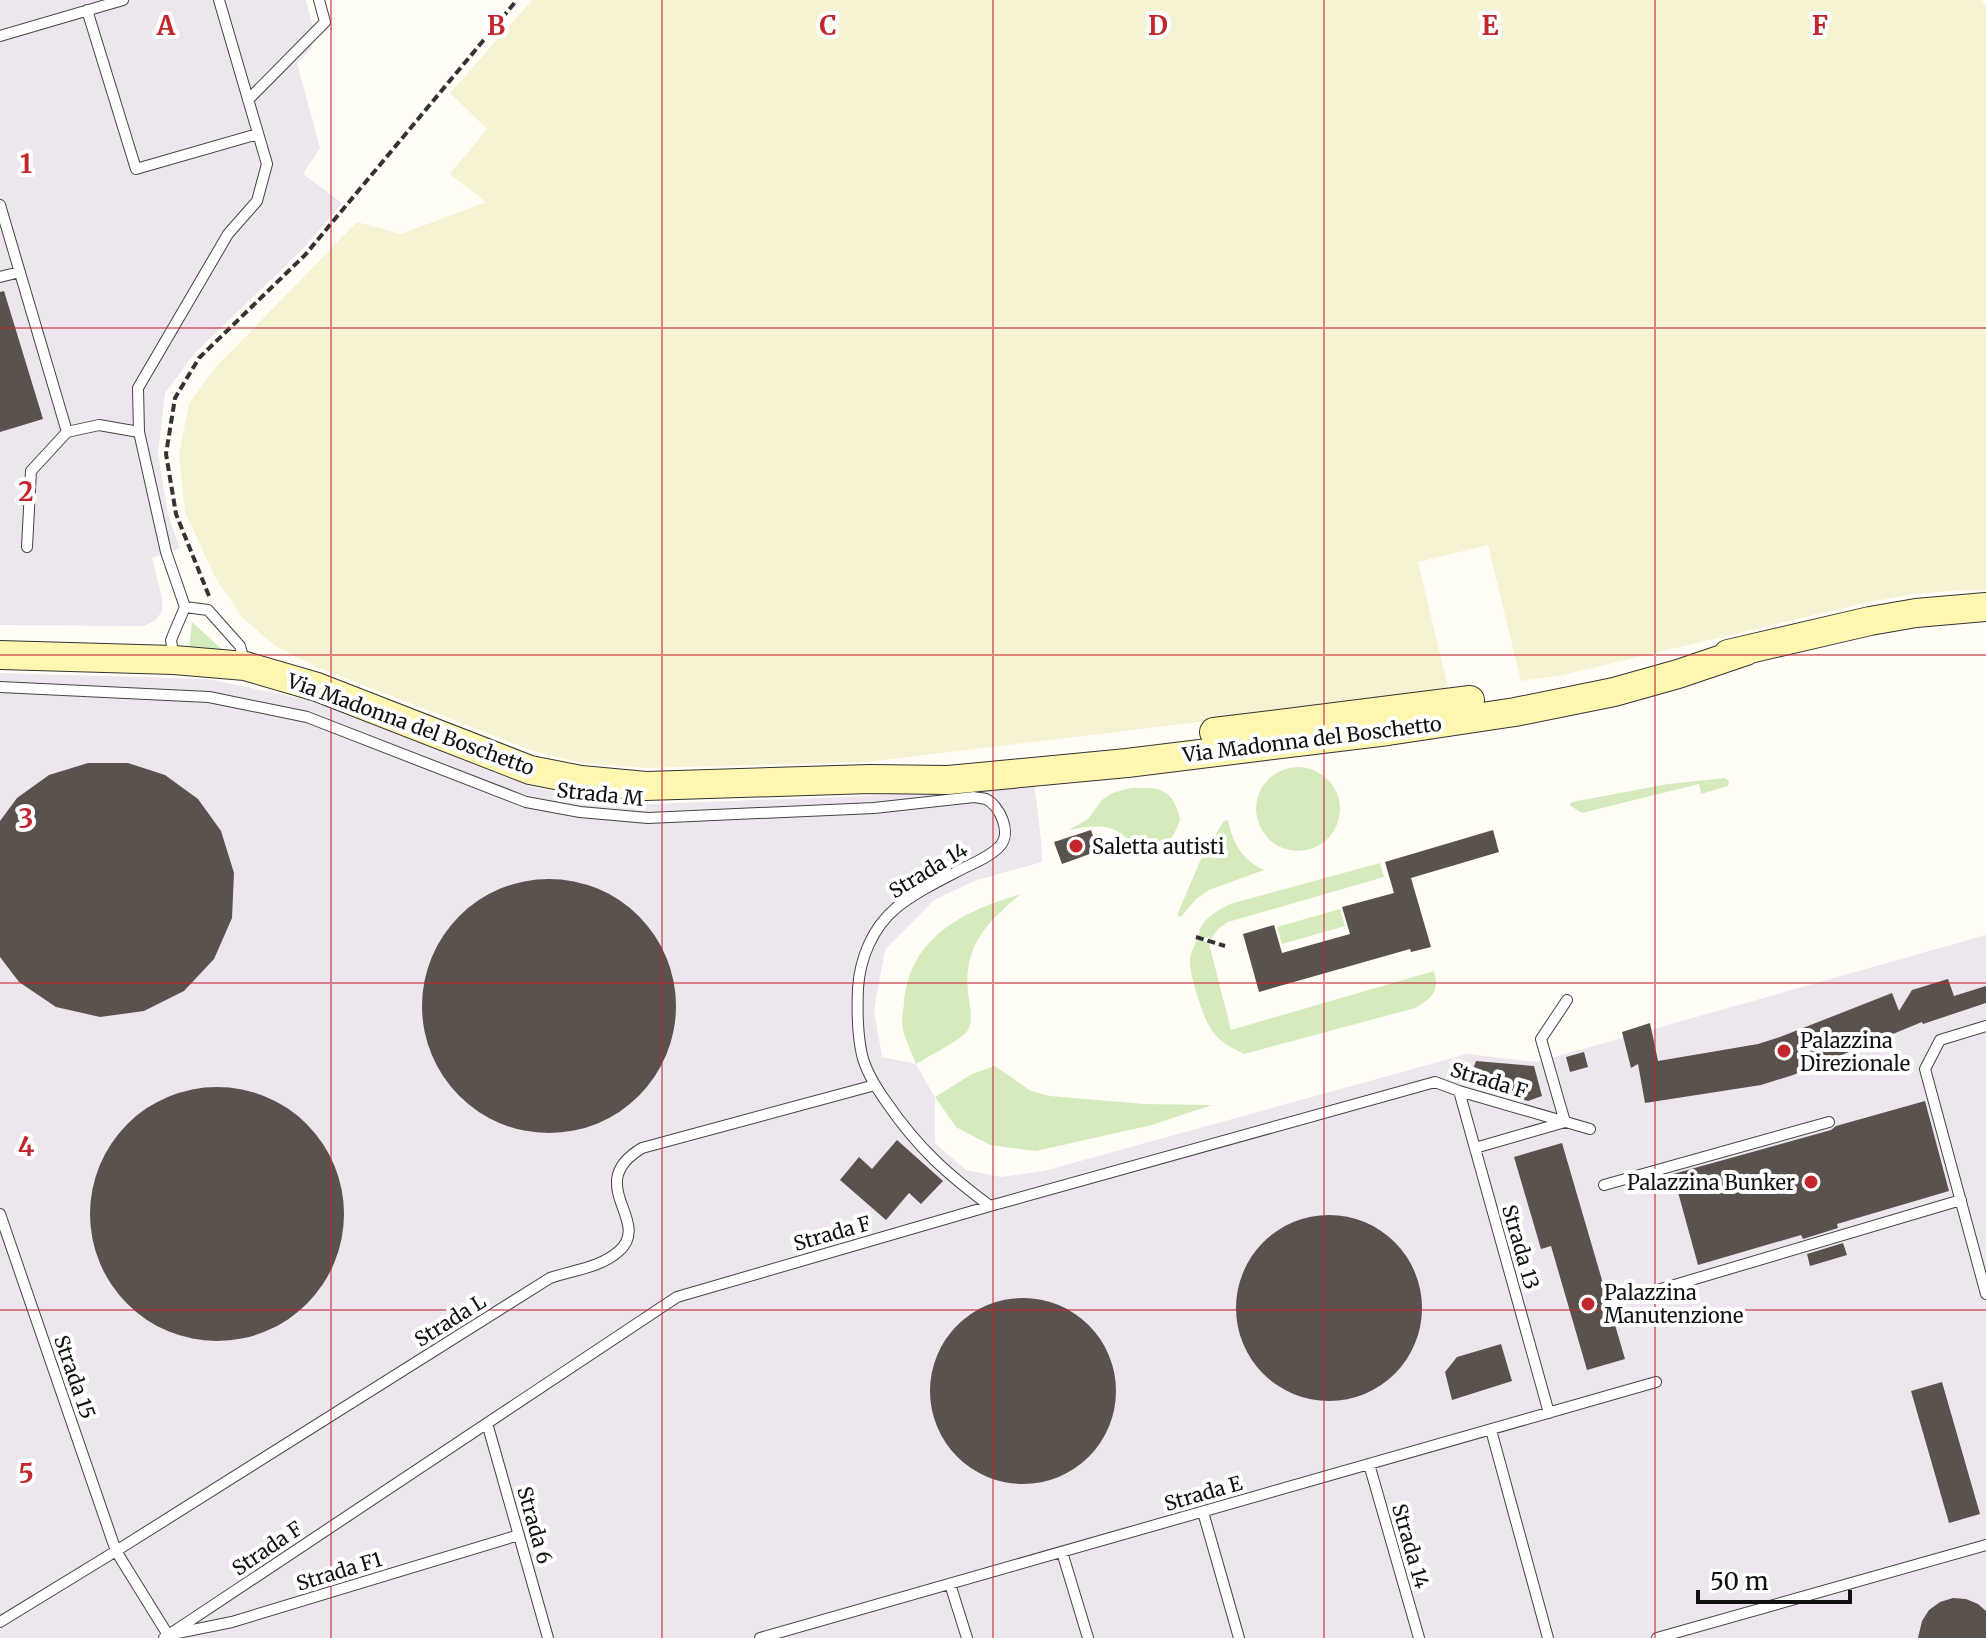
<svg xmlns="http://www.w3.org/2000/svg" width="1986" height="1638" viewBox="0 0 1986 1638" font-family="Merriweather,serif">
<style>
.industrial{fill:#eee6ef}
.farmland{fill:#f6f3d4}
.green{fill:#d5ebbd}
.building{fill:#5a524d}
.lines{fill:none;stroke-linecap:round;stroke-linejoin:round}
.service-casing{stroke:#444;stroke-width:12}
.secondary-casing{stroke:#333;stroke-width:30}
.path{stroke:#333;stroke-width:4;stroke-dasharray:8 4;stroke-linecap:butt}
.service{stroke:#fff;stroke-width:10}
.secondary{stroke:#fff6b0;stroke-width:28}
.grid{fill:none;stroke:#c4262e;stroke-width:2;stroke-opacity:0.55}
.poi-dot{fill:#c4262e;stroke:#fff;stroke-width:3}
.labels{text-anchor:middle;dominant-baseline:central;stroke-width:8;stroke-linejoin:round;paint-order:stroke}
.street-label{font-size:20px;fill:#111;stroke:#fff}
.poi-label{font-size:20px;fill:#111;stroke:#fff;text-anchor:start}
.grid-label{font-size:26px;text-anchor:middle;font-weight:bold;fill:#c4262e;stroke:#fff;stroke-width:8;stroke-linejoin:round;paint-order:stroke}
</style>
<rect width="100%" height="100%" fill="#fffdf5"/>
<path class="industrial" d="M0,0H306L315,35L311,49L297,63L320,148L303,174L342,203L302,250L195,353L165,393L158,453L168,515L180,548L152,558L162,598V611L156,620L144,626L0,625Z
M0,673L208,679L309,700L528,786L580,796L647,804L871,796L1034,781L1041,840L1042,862L977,880L934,900L885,950L874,1010L882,1057L916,1064L935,1098V1143L966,1170L1001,1177L1044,1171L1467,1054L1537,1062L1986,935V1638H0Z"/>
<path class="farmland" d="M532,0H1982L1986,6V590H1959L1915,594L1865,603L1563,675L1521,681L1488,545L1418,562L1449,692L867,762L645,768L581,763L533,751L319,668L275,646L242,617L216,579L185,512L179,454L189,404L213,370L357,222L401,234L486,202L450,174L487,129L450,93Z"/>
<path class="green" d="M192,622L227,654L189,649Z
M1256 809a42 42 0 1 1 84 0a42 42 0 1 1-84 0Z
M1725,778L1729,781L1728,786L1701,794L1699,784L1582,813L1569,805L1572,802L1668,784Z
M1130,788C1159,787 1173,788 1180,819C1173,844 1161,849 1136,853C1121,822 1099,824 1069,830L1088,819L1102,800L1113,793Z
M1228,820C1232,842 1243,861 1264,870L1209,890L1196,899L1181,917L1177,915L1201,859L1223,822Z
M1380,863L1384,877L1228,922L1218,929L1211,939L1199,936C1199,920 1217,911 1230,904Z
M1021,894C987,922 963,946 968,993C969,1003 974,1020 968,1030C963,1039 927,1057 916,1064C912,1053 905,1040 903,1029C901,1022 903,1012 904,1004C909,937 963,911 1021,894Z
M1340,909L1345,926L1282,944L1277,927Z
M1197,939L1209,943L1231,1030L1434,971C1440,992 1432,998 1415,1008L1244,1054C1232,1048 1221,1043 1213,1032C1204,1022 1188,971 1190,958C1191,952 1195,945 1197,939Z
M995,1066L1031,1091L1050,1096L1144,1104L1212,1105L1152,1125L1036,1151L990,1145L956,1127L935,1097L972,1074Z"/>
<path class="building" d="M4,291L43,419L0,432V292Z
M88,763H128L165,775L198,799L221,831L234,873L232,918L214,959L184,991L144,1011L100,1017L56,1007L19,982L0,957V821L17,798L49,775Z
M1091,830L1098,851L1062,864L1054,842Z
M1493,830L1499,852L1411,878L1431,947L1411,952L1410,949L1259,992L1243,934L1274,925L1282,953L1350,934L1342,907L1394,893L1385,862Z
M422 1006a127 127 0 1 1 254 0a127 127 0 1 1-254 0Z
M1948,979L1954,996L1986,986V1003L1923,1024L1922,1022L1793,1075L1761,1085L1645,1103L1638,1064L1631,1068L1622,1032L1650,1023L1658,1061L1758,1044L1780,1037L1892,993L1899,1011L1912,990Z
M1584,1052L1588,1067L1570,1072L1566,1057Z
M1476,1061L1534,1066L1542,1096L1528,1101L1468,1083Z
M90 1214a127 127 0 1 1 254 0a127 127 0 1 1-254 0Z
M1925,1101L1949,1191L1837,1224L1838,1228L1803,1239L1801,1235L1698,1265L1673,1174L1831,1130L1836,1126Z
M897,1140L943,1181L921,1204L909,1193L886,1220L840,1180L859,1157L872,1169Z
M1562,1143L1625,1359L1587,1370L1551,1246L1541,1249L1514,1157Z
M1236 1308a93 93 0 1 1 186 0a93 93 0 1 1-186 0Z
M1843,1243L1847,1255L1810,1266L1807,1254Z
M930 1391a93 93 0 1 1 186 0a93 93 0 1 1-186 0Z
M1501,1344L1512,1381L1452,1400L1445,1372L1457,1357Z
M1942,1382L1980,1514L1949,1523L1911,1391Z
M1953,1598L1966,1599L1978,1604L1986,1611V1638H1918L1922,1621L1929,1610L1940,1602Z"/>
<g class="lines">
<g class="service-casing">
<path id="service" d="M87,10L136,169L258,134
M0,36L123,0
M248,100L325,22L319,0
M0,205L67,432
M0,277L20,272
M139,432L138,388L228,234L257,201L267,164L219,0
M27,547L31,471L67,432L99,425L139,432L166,552L185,607
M174,659L171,640L185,607L208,610L240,646L245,664
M0,687L209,697L307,717L526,802L580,812L648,818L874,808L974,797C978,798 982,798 986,799C1000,806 1012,833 1000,846C991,856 976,862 964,868C941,880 916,892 896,908C872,928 860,959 858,988C857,1011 857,1033 862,1055C866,1072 877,1089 887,1103C918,1148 947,1174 990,1206
M1986,1026L1940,1040L1925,1069L1986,1294
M1459,1091L1549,1413
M1475,1148L1565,1122L1541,1039L1567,1000
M1604,1185L1829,1122
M0,1214L116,1551L168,1635L232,1622L519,1535
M1634,1297L1961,1200
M487,1423L548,1638
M1491,1430L1548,1638
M1369,1464L1419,1638
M1203,1512L1239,1638
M1062,1552L1088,1638
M950,1584L967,1638
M0,1622L116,1551L550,1278C573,1270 600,1268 619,1251C653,1221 582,1184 642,1148L875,1085
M164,1638L677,1297L990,1206L1435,1082L1459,1091L1590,1129
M760,1638L1656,1382
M1657,1638L1986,1545"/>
</g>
<g class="secondary-casing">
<path id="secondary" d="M1728,654L1870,621L1916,613L1986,607
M0,655L174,660L245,666L317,687L530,770L581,780L646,786L870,779L948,780L1127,763L1388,731L1515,712L1614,692L1678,674L1746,651
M1214,732L1470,700"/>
</g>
<path class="path" d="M209,596L176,514L166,454L175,398L199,358L305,255L517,0
M1196,937L1225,946"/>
<use href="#service" class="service"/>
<use href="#secondary" class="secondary"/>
</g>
<path class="grid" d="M331,0V1638M662,0V1638M993,0V1638M1324,0V1638M1655,0V1638M0,328H1986M0,655H1986M0,983H1986M0,1310H1986"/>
<g class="poi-dot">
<circle cx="1076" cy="846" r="8"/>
<circle cx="1784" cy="1051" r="8"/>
<circle cx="1811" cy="1182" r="8"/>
<circle cx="1588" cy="1304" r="8"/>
</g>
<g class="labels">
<g class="street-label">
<text transform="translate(411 724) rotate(20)">Via Madonna del Boschetto</text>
<text transform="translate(1312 739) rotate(-7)">Via Madonna del Boschetto</text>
<text transform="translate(600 794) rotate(6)">Strada M</text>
<text transform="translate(928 870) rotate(-31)">Strada 14</text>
<text transform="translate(1489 1080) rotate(17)">Strada F</text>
<text transform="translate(832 1233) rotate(-16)">Strada F</text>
<text transform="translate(1521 1247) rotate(74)">Strada 13</text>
<text transform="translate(450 1320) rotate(-32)">Strada L</text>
<text transform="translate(75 1377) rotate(71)">Strada 15</text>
<text transform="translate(1203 1493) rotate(-16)">Strada E</text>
<text transform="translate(535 1525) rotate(74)">Strada 6</text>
<text transform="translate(1411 1546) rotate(74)">Strada 14</text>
<text transform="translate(267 1548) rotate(-34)">Strada F</text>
<text transform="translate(339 1571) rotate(-17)">Strada F1</text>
</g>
<g class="poi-label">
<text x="1092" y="846">Saletta autisti</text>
<text x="1800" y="1040">Palazzina<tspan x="1800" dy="23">Direzionale</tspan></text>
<text x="1795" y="1182" text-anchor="end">Palazzina Bunker</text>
<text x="1604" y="1292">Palazzina<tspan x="1604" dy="23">Manutenzione</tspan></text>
</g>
</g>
<g class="grid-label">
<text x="166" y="35">A</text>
<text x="496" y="35">B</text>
<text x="828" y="35">C</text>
<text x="1158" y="35">D</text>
<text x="1490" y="35">E</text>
<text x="1820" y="35">F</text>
<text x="26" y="173">1</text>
<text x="26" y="501">2</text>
<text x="26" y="828">3</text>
<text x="26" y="1156">4</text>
<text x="26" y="1483">5</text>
</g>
<path d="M1698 1590v12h152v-12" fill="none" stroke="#111111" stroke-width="4"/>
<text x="1710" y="1590" font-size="24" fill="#111111" stroke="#ffffff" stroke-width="6" paint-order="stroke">50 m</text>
</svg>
